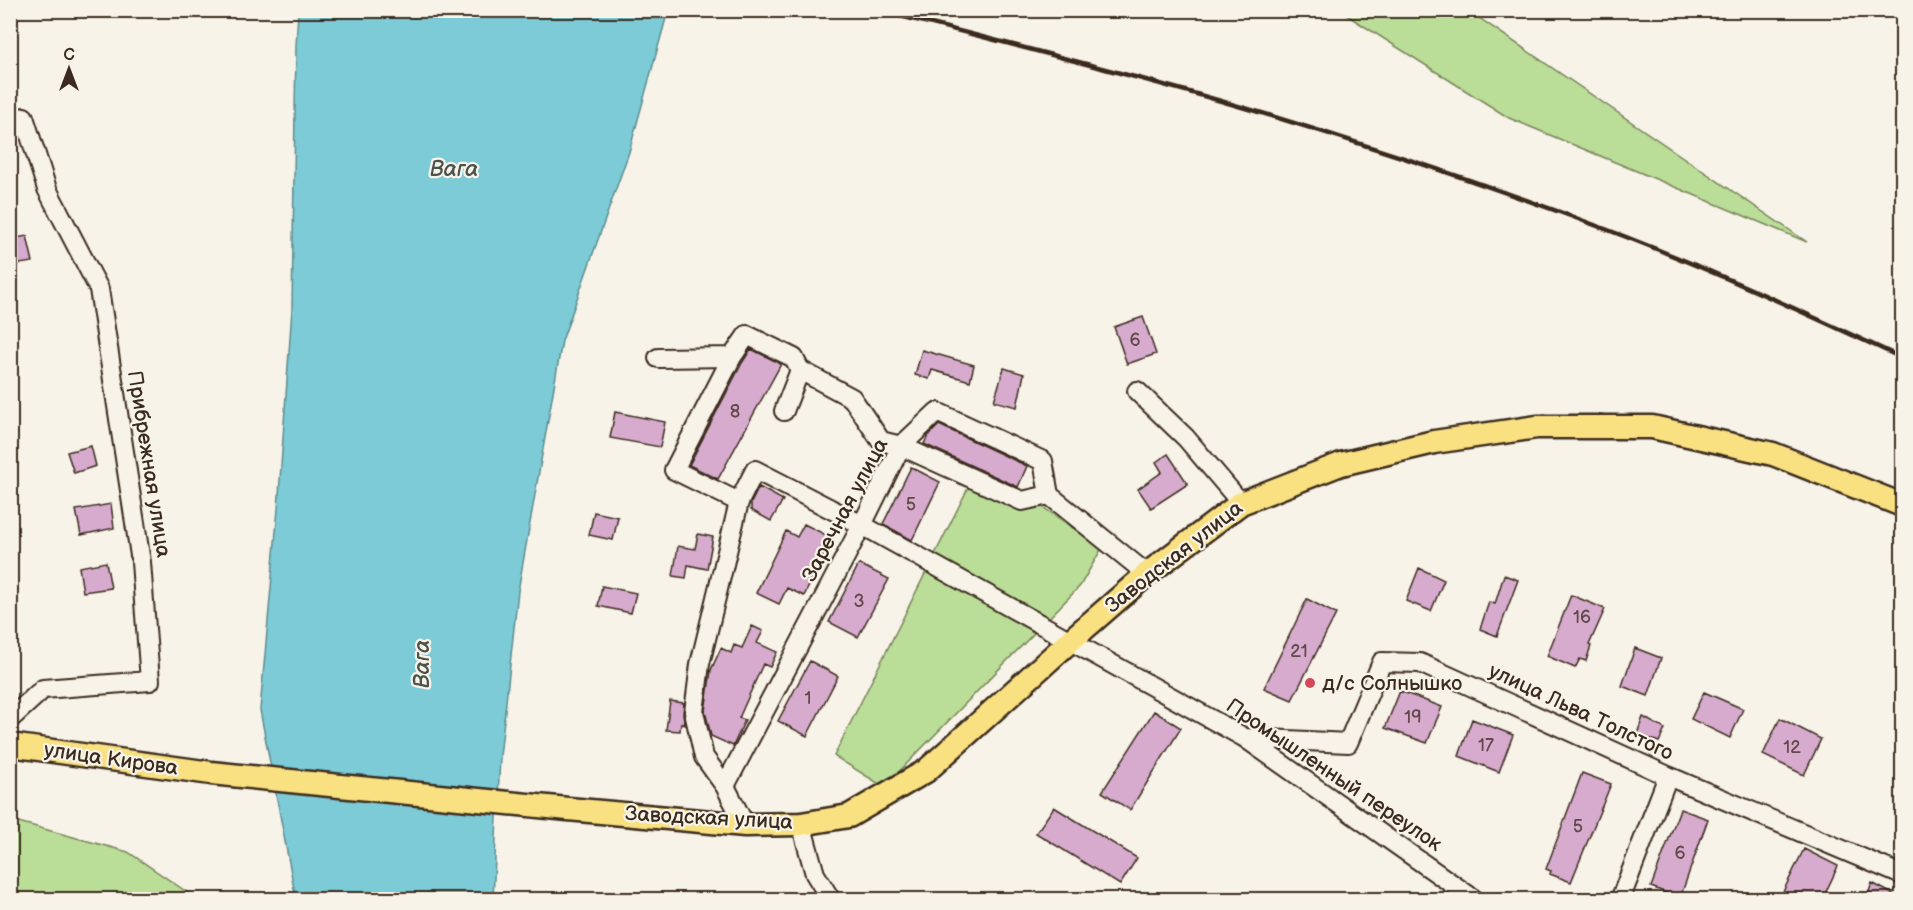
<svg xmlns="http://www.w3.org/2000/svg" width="1913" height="910" viewBox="0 0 1913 910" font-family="'Balsamiq Sans',sans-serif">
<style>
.green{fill:#badd98;stroke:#7a845b;stroke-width:1.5}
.water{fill:#7bcbd7;stroke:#618b8d;stroke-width:1.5}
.building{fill:#d7abce;stroke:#3b2a1e;stroke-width:1.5}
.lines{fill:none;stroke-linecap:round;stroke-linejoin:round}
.minor-casing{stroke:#3b2a1e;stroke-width:22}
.major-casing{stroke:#3b2a1e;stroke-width:27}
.minor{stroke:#f7f3e8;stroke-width:18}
.major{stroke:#f9e181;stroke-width:22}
.rail{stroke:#3b2a1e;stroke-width:4.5}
.poi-dot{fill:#d1495b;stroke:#f7f3e8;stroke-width:2}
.labels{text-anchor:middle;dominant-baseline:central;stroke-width:4.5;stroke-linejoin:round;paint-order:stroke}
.number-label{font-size:18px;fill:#624a4a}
.street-label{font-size:21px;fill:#3b2a1e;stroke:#f7f3e8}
.poi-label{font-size:21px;fill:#3b2a1e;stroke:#f7f3e8;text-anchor:start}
.water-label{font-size:22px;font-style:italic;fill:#4b524c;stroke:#f7f3e8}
</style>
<rect width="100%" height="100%" fill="#f7f3e8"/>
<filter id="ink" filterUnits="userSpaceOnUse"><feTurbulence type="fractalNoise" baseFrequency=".0167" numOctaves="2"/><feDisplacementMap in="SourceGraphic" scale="12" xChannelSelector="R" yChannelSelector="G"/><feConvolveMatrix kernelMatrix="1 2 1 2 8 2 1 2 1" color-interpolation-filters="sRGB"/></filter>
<g filter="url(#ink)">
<path class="green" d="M1340,11H1469L1807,242L1509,118Z
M975,474L1041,506L1102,548L1080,586L884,787L834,756Z
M11,820L128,852L197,899H11Z"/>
<path class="water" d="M298,11H668L629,152L562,341L518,591L500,757L493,899H296L260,710L278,509L292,309L296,46Z"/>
<path class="building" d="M27,236L33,262L13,265L10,239Z
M1143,317L1156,354L1127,364L1114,327Z
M751,349L781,364L718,479L689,465L742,363Z
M922,350L974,365L970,381L932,370L929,379L915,375Z
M1004,368L1024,374L1017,407L994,401Z
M615,412L665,422L660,447L610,438Z
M939,425L1027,466L1018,487L924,444L928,436Z
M91,446L96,466L74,473L67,452Z
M1168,454L1188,484L1151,508L1138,489L1162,472L1156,462Z
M911,467L940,482L912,540L883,524Z
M759,487L783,500L771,521L751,510V503Z
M111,504L114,528L81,535L76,510Z
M594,512L618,517L613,540L589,535Z
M804,524L832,538L804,596L787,588L779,604L756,593L786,531L797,537Z
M698,534L713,537L707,569L688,565L686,578L673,576L678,546L695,549Z
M106,562L111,588L83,592L79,567Z
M859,564L889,579L858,637L829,622Z
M1419,568L1444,580L1431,611L1406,601Z
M1504,575L1518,580L1497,636L1480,629L1489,602L1495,604Z
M602,586L636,593L631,613L598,606Z
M1571,595L1605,609L1589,645L1591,646L1586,661L1580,659L1575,668L1547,656Z
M1307,599L1336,614L1292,700L1264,688Z
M752,626L763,631L757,643L777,652L770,667L763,664L739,718L745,720L733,746L711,736L705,711L711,670L721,648L731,653L734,645L742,648Z
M1635,648L1661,658L1648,696L1622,686Z
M810,661L838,676L807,736L778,721Z
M1400,691L1442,707L1427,743L1385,728Z
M1704,692L1743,709L1730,738L1691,719Z
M670,701L684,703L683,714L685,725L681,723L680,731L666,730Z
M1154,711L1181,728L1130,810L1102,792Z
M1643,717L1665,729L1659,742L1637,734Z
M1780,718L1821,739L1804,775L1763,755Z
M1472,719L1513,735L1499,772L1459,756Z
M1582,773L1611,784L1571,882L1550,874L1551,871L1546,869Z
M1054,807L1137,858L1120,885L1036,833Z
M1680,809L1708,819L1680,898L1651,887Z
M1804,849L1838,866L1822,900H1779Z
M1872,883L1902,899V900H1866Z"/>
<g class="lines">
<g class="minor-casing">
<path id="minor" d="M732,357L674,470L739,502L755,470L862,525L1245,738L1475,900
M658,358L732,357L747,335L794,358L800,370
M1137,391L1186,438L1241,503
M784,411L800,370L852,398L881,441L901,446L1022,501L1049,495
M739,502L700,664L694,712L704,757L725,786L745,825
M10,719L43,689L150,681L141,562L99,289L47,189L24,117
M1245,738L1348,743L1382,662L1420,663L1668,776L1902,875
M725,786L862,525L901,446L937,412L1043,461L1049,495L1147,574
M801,824L815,874L831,900
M1620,900L1668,776"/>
</g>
<g class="major-casing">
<path id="major" d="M10,745L211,773L568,809L745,825L801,824L849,816L926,771L1070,641L1147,574L1241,503L1341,464L1434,442L1537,427H1652L1773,454L1902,505"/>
</g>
<use href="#minor" class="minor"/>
<use href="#major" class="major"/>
<path class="rail" d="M877,10C1006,43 1134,75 1262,113C1378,148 1494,187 1608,230C1708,268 1805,313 1902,358"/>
</g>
</g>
<circle class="poi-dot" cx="1310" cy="683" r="6"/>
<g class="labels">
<g class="number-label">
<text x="1135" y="340">6</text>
<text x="735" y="411">8</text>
<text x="911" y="504">5</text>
<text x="859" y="601">3</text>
<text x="1582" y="617">16</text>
<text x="1299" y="651">21</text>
<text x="808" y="698">1</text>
<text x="1413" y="717">19</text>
<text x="1486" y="745">17</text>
<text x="1792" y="747">12</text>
<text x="1578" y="826">5</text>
<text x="1680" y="853">6</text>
</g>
<g class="street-label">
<text transform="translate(149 464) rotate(81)">Прибрежная улица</text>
<text transform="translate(845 510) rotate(-62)">Заречная улица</text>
<text transform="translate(1174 557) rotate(-38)">Заводская улица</text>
<text transform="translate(1581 712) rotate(25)">улица Льва Толстого</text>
<text transform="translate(111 759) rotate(8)">улица Кирова</text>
<text transform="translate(1334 775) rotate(34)">Промышленный переулок</text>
<text transform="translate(709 818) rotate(3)">Заводская улица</text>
</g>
<g class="poi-label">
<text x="1322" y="683">д/с Солнышко</text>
</g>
<g class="water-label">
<text x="454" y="169">Вага</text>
<text transform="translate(422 664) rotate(-90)">Вага</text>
</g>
</g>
<rect width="1913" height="910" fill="none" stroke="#f7f3e8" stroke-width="36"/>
<rect x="18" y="18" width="1877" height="874" fill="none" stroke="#3b2a1e" stroke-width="2" filter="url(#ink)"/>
<g transform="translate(69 69)" stroke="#f7f3e8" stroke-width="4.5" paint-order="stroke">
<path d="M0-4.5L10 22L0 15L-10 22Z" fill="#3b2a1e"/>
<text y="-9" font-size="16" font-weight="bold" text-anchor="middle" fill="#3b2a1e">С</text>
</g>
</svg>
